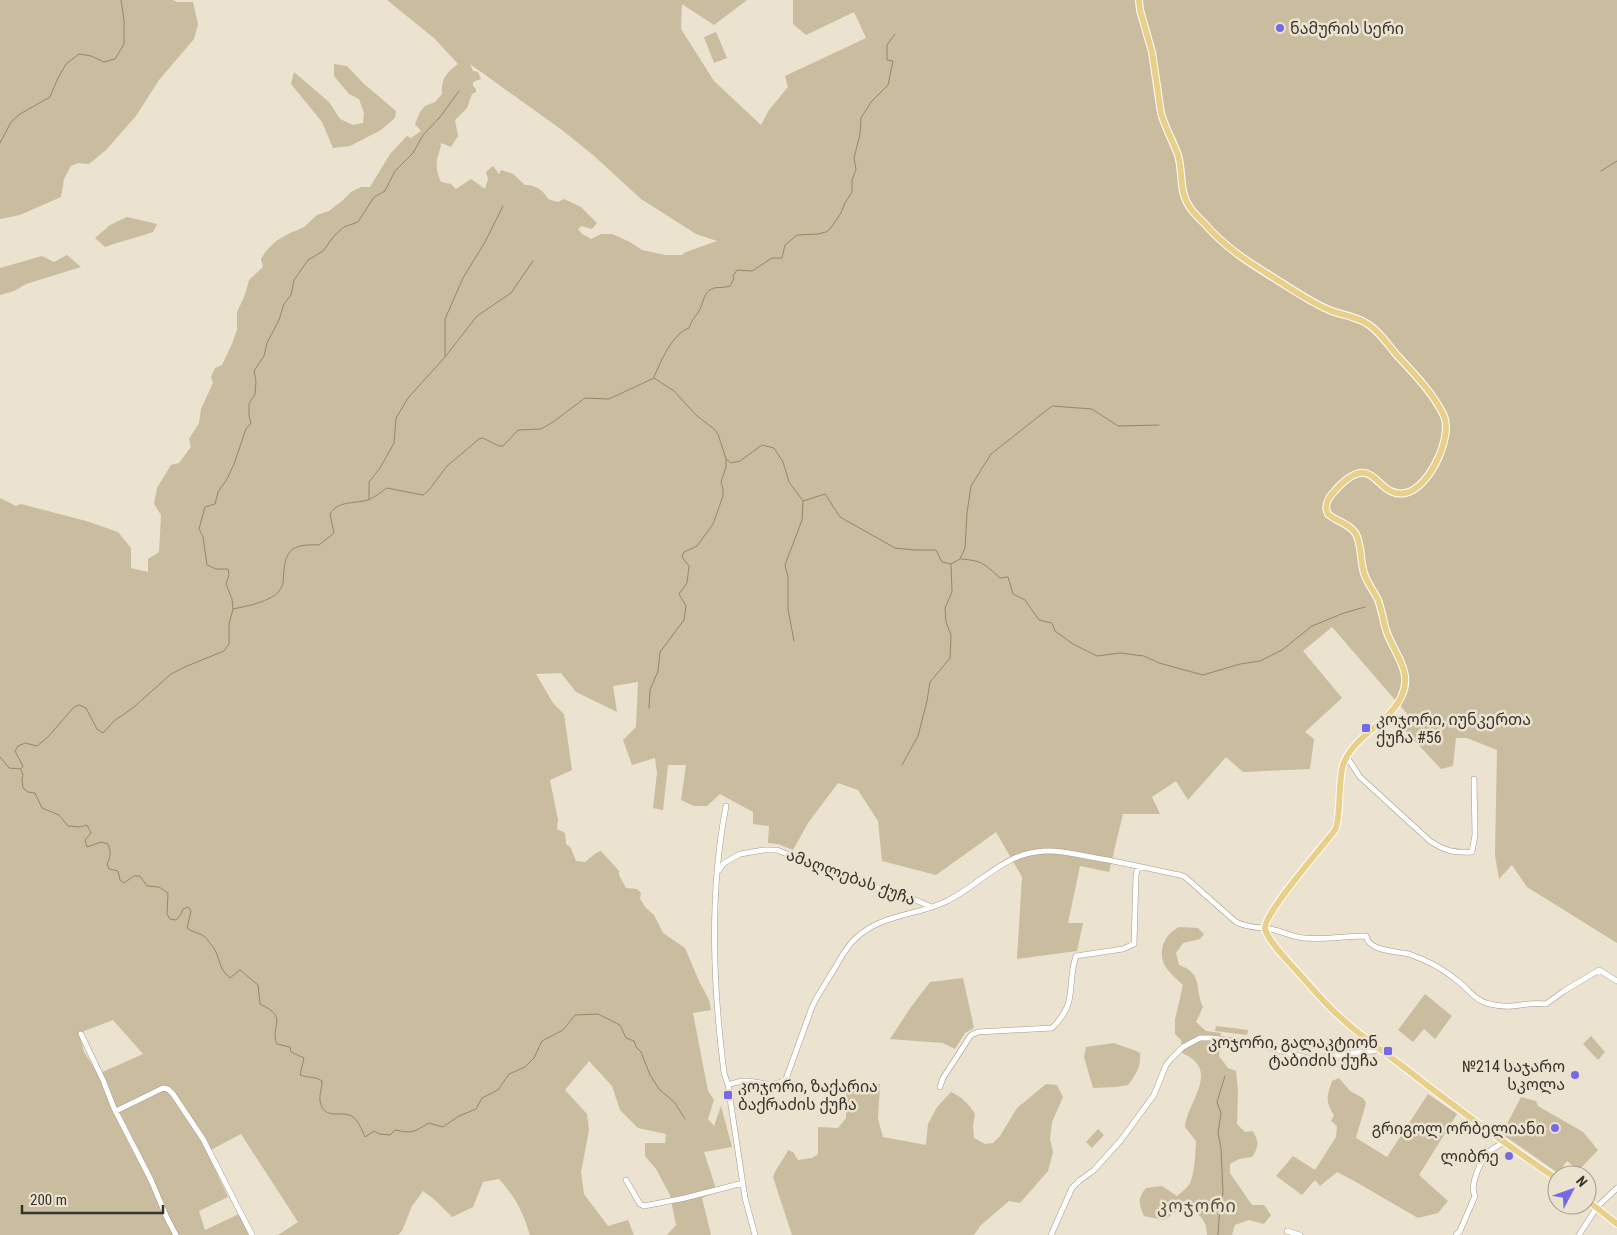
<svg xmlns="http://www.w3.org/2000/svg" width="1617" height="1235" viewBox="0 0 1617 1235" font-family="'Roboto Condensed','Noto Sans Georgian',sans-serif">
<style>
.green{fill:#c9bc9f;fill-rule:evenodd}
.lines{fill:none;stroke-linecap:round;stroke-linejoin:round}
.stream{stroke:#978865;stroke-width:1}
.minor-casing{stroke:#a49c8a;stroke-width:6}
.major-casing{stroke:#fff;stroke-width:8}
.minor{stroke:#fff;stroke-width:5}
.major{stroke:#e9d08a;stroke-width:6}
.poi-dot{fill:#756ae5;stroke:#ebe2cf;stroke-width:2}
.labels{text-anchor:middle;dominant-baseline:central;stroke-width:5;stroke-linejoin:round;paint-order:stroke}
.poi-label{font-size:16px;fill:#36332c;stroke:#ebe2cf;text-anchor:end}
.street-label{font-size:16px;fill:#36332c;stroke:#ebe2cf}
.neighbourhood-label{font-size:18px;letter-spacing:1px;fill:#575040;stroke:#ebe2cf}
</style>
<rect width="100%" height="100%" fill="#ebe2cf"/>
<path class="green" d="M0,0H173L177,2H193L198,24L194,39L159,80L136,116L106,150L89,164L78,163L71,166L64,179L61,197L20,215L0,219Z
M387,0H747L714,25L682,4L681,29L714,81L761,125L769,110L788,87L785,76L866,38L854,12L806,35L793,24V0H1617V943L1527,887L1512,865L1499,879L1495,855L1497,750L1467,738H1456L1453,766L1441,769L1401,726L1409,716L1332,627L1303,651L1342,698L1305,732L1314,739L1310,769L1243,772L1226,757L1188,800L1176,781L1152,797L1160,814H1123L1109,872L1080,866L1068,923H1083L1077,951L1017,959L1022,877L996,832L936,875L882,861L878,821L858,790L838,783L808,823L793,850L778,844L768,843L769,826L753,824V812L720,794L707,806H694L681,800L686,765H668L663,810L653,808L657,773L655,758L632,765L623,740L636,727L638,682L613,686L617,712L576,692L561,673L536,674L553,703L564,714L572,770L550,780L558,820L557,829L565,833L566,844L571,848L576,861L585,862L596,853L601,851L619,871V875L626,888L637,889L641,893L640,899L646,908L654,915L663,933L685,948L699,981L709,1000L711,1010L693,1013L708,1091L714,1100L708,1119L714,1126L721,1106L732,1147L704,1152L717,1192L702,1198L711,1235H667L676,1225L670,1195L656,1169L645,1156V1143H665L666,1134L638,1128L620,1110L612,1086L589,1061L565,1090L587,1114L589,1130L581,1172L584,1194L608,1226L628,1220L634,1235H530C522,1210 517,1199 499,1179L483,1182L473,1207L452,1217L435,1200L423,1191L412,1206L402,1231L398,1235H278L298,1222L241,1134L207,1152L228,1197L199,1211L205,1230L241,1213L251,1235H0V498L16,506L21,504L86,521L118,532L131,548V568L148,572V559L159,552L161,515L154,504L157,488L171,465L179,463L191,447L189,439L199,423L201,409L213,383L211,377L215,368L222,365L232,344L237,330V312L245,295L249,280L263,267L261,259L266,251L276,241L290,233L304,227L317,215L329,211L342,201L351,192L361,187H370L390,154L407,136L411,138L421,131L415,124L420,112L425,106L435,102L442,94C441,79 446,73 458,64L434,38ZM470,64L562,130L593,155L641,199L696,234L717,241L686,252L682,255H665L642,250L630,242L612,234H601L591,239L582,234L578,229L581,226L592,229L597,223L581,207L564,199L558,202L548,199C544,191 535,184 525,185L513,174L501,170L499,174L493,166L486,172L488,179L485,189L471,179L456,189L451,184L441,182C437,174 435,164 438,156C439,151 441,149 441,143L451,147L458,136L455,120L467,108L472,94L476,92V89L473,86V82L481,79L478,72L473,71ZM113,1020L143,1054L98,1074L84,1052L79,1033Z
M716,32L727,58L714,63L704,37Z
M334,64L347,66L363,83L396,111L395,118L381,130L350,146L333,148L322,122L291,84L294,72L329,102L340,119L353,125L363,123L364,113L359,99L349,94L334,76Z
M127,217L157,224L153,232C137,238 120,241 105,247L95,238L110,225Z
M67,255L81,267L26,284L14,291L0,295V268L42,256L54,262Z
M1179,927L1198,928L1204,934L1200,939L1183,943L1176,953L1179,965C1204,974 1194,988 1203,1007L1196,1022L1206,1031L1221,1033L1219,1056L1228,1068L1236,1071L1238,1091L1237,1124L1245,1132L1253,1131C1259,1142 1259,1147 1252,1157L1239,1159L1230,1164V1173L1252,1205H1264L1271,1215L1264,1224L1249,1220L1235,1225L1232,1235H1207C1207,1218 1197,1211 1181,1208L1164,1220L1144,1216C1139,1204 1137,1199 1146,1188L1162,1186L1177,1196C1180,1193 1186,1189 1189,1185C1194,1178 1196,1151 1196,1141L1185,1127C1187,1101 1222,1070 1182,1053L1181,1040L1175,1034V1020L1183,985C1176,978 1168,972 1164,964C1158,949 1165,934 1179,927Z
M963,978L974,1028L965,1033L955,1049L943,1043L890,1039L911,1007L930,982Z
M1425,994L1452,1016L1435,1039L1424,1029L1413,1042L1398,1030Z
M1216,1026L1248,1030L1247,1035L1215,1031Z
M1591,1036L1605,1052L1598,1060L1583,1044Z
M1114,1043C1123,1047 1131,1048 1140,1053C1141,1066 1136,1075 1128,1085L1116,1087L1093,1088L1084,1057L1086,1047Z
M1339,1078L1350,1091L1363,1098L1366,1103L1356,1138L1387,1157L1428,1094L1457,1114L1419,1175L1448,1201L1438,1213L1418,1218L1356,1182L1337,1172L1320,1186L1315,1180L1302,1195L1276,1176L1293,1156L1315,1170L1336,1137L1337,1126L1331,1121L1334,1115C1325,1101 1327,1096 1332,1081Z
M846,1083L880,1084L878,1119L883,1137L926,1145L928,1124L937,1107L951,1092C962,1097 969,1104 975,1114L973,1126L974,1138L985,1144L993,1143L1000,1136L1017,1108L1046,1084L1057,1085L1063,1097L1052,1122L1050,1139L1053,1152L1048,1171L1020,1203L1009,1201L981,1225L974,1235H792L773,1177C776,1167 784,1160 788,1150L793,1152L798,1160L812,1158L818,1154V1127L838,1128L846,1118Z
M1521,1097L1536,1101L1538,1106L1583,1132L1598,1150L1579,1170L1567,1161L1558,1173L1502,1134Z
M1098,1129L1104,1135L1092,1148L1086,1142Z"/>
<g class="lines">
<path class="stream" d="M0,143L11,122L20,114L50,97L58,78L66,64L79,54L91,56L104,62L115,59L124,44V20L121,0
M1601,171L1617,161
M445,356V319L463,278L485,242L503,206
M654,377C661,361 672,334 689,328C692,320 695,317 699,311C704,303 703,291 714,288C719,287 724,288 730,286L734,278L733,276L737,270L752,271L772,258H782L785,245L797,235L818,234L826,232L830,229L841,213L845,203L852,192V180L856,169L854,158L860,134L861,118L871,102L888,85L893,61L887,60V45L895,34
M369,500V482L380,468L394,443L396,418L408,398L445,357L477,316L511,293L533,261
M961,559C983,561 983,563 1000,578L1008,577L1013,594L1025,600L1039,620L1052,623L1055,631L1073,644L1097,656L1120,653L1144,656L1159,663L1203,675L1240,664L1260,661L1282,650L1312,626L1344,613L1365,607
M233,609L232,599L226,584L229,575L228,569H216L207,565L203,537L199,529L205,507L215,504L218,492L227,479L234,464L246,429L251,423L249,415V404L255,394L256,381L254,371L264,356L267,343L279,320L284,304L291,295L294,280L308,260L323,251L334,236L344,227L358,222L374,197L385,191L395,171L413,153L423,135L440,117L459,91
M794,641L788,609V577L785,565L802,520L803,501
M649,708L650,690L658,671L660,652L684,620L686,606L679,594L687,583L689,566L682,557L684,552L697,546L713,524L723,496V489L721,482L726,467V459
M0,757L9,768L21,769L23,766L15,751L18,746L25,743L37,746L48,737L74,707L79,705L86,708L97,729L103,733L114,721L134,707L171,674L187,666L224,651L229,644V624L233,609C247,606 277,601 282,586C284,582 283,575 284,570C286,547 297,544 319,545L334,533L330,514C339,499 356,505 370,499C375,497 381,492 387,488L423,495L429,490L447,466L479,439L483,438L499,446H503L518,430L541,429L553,422L585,398L609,399L654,378L674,391L696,415L714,429L718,434L726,459L731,463L740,461L762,445L774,448L783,462L789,482L803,501L825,494L840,517L895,548L915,550H936L942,562L951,564L960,559L965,548L967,513L971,486L991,454L1052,406L1092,409L1118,426L1159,425
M902,765L918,736L927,701L930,682L950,658L951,635L946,622L945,608L952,592L951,564
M21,770L23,774L22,779L23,788L28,792L35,793L42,808L59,815L68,826L80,827L87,825L91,833L85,840L87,847L101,842L108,844C111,851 111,857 107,864L109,869L118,871L120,880L124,883L134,876H140L147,886L159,887L168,893L167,914L170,919L176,920L181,914L183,909L188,907L191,911L187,928C192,932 197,932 202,935C206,937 210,943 213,947C221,958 217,967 230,978L240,970L258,985L260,1004C290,1018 269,1025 277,1044L290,1047L291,1052L304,1058L300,1075C308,1078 315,1076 322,1081C322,1088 319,1095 320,1101C324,1122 342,1109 353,1117C359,1122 362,1130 365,1137L374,1131L379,1134L390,1135L395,1130C414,1134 413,1132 429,1123L443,1127L459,1116L476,1109L482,1098L498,1090L509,1074L525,1067L534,1058L542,1041L563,1030L575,1015L598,1014L620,1025L626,1038L634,1041L636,1047L641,1052L650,1075L659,1089L675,1103L685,1119
M1218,1235L1220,1207L1223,1193L1221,1148L1218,1133L1221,1113L1217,1102L1225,1076"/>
<g class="minor-casing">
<path id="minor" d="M1347,757L1360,777L1430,841C1445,851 1454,853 1472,852L1475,835L1474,779
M726,806C709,894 713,985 724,1073L728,1085L745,1198L755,1235
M719,870L724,863L740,854L764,850H777L849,879L911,898L929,906
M81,1034L103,1080L114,1108L151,1180L167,1218L176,1235
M728,1085C734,1083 739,1081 745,1081C758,1081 774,1089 786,1079L812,1007C818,994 826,983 833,971C840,960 845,948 855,939C881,914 915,916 945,902C981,885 1002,853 1045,851C1060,850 1076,854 1091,857C1121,862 1150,869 1180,875L1185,877L1236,922C1248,928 1257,927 1270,929C1282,931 1292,937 1304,938C1325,940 1345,936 1366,936C1370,952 1396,951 1409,954C1414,956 1419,958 1424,960C1436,965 1448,973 1459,982C1468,989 1474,999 1486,1003C1494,1005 1504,1007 1512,1006C1526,1005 1532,1002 1546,1004L1564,991L1599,970L1617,981
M940,1087L943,1078L971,1035L978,1032L1052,1028C1079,1002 1066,986 1076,956L1123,949L1134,944L1136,875L1138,867
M116,1111L163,1088L168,1089L173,1094L203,1139L252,1235
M626,1180L640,1204L644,1206L685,1198L743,1183
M1287,1231L1300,1235
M1051,1235L1072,1188L1079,1181L1094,1170L1121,1140L1154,1095L1166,1065L1171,1059L1183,1047L1200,1038H1211L1252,1043L1311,1059C1324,1059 1335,1055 1347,1054C1358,1052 1370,1053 1380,1049
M1456,1235L1460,1231L1475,1196C1469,1186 1481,1159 1489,1152C1493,1148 1499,1145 1503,1143
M1579,1235L1597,1207L1617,1188"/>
</g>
<g class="major-casing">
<path id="major" d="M1139,0L1140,10L1152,52L1161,113C1165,128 1173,141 1178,155C1183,172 1179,191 1189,206C1193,213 1199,218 1204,223C1226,249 1253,265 1282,283C1296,292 1311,302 1327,309C1340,315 1355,316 1366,323C1378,330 1387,343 1395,353C1412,372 1433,392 1444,416C1453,437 1429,489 1405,493C1374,499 1375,444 1332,494C1327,500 1324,506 1328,514C1337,522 1349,523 1356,534C1362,546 1360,560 1364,573C1367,583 1374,591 1378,600C1382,610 1383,620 1386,630C1393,652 1413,671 1402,695C1390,724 1354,734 1343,765C1338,781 1341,820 1335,830C1324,845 1262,915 1265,929C1269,942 1285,958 1294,968C1309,984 1323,1002 1339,1016C1358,1034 1380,1049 1401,1065C1452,1105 1504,1143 1557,1179
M1587,1200L1617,1224"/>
</g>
<use href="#minor" class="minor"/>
<use href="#major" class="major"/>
</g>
<g class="poi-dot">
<circle cx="1280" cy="28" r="5"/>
<rect x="1361" y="723" width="10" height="10" rx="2.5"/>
<rect x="1383" y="1046" width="10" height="10" rx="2.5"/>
<circle cx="1575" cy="1075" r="5"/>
<rect x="723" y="1090" width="10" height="10" rx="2.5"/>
<circle cx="1555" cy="1128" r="5"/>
<circle cx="1509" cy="1156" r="5"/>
</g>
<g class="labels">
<g class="poi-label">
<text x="1290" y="28" text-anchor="start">ნამურის სერი</text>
<text x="1376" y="719" text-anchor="start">კოჯორი, იუნკერთა<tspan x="1376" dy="18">ქუჩა #56</tspan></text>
<text x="1378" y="1042">კოჯორი, გალაკტიონ<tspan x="1378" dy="18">ტაბიძის ქუჩა</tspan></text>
<text x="1565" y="1066">№214 საჯარო<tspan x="1565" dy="18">სკოლა</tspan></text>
<text x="738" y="1086" text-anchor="start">კოჯორი, ზაქარია<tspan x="738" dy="18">ბაქრაძის ქუჩა</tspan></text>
<text x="1545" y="1128">გრიგოლ ორბელიანი</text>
<text x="1499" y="1156">ლიბრე</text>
</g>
<g class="street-label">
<text transform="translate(851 877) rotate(20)">ამაღლებას ქუჩა</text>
</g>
<g class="neighbourhood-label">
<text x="1197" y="1205">კოჯორი</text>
</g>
</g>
<g transform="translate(1572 1190) rotate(49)"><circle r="24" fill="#ebe2cf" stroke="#a39c8e"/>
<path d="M0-4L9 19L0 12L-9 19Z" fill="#756ae5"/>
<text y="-8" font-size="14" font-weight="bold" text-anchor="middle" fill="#36332c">N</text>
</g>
<path d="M22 1205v8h141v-8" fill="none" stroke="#36332c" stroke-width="2.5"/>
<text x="30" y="1205" font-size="15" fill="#36332c" stroke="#ebe2cf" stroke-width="4" paint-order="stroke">200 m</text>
</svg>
